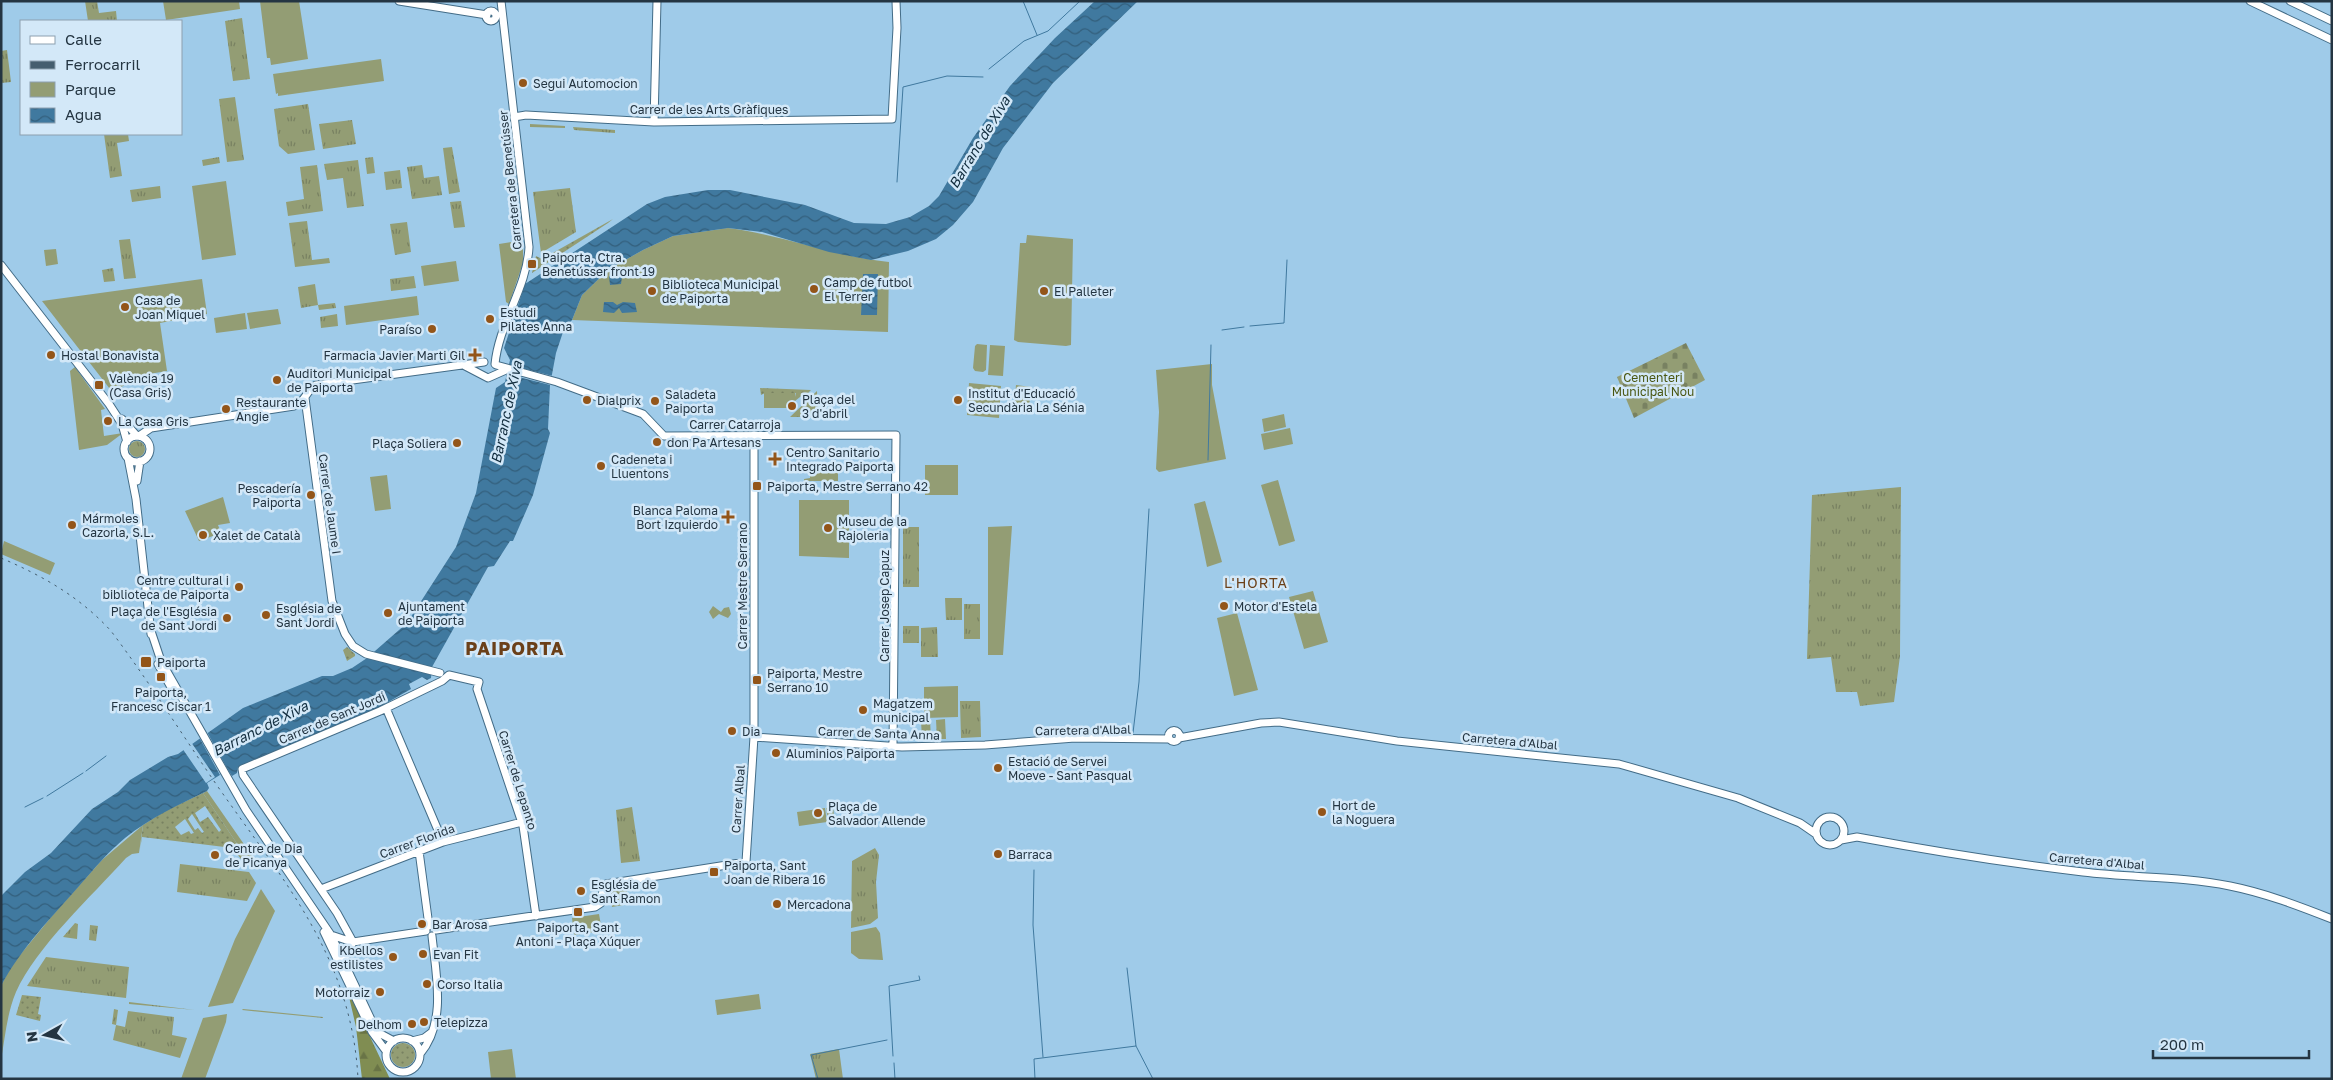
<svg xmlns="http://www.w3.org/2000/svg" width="2333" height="1080" viewBox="0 0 2333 1080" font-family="'Golos Text',sans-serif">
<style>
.grass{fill:url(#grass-tufts)}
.forest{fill:url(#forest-firs)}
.cemetery{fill:url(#cemetery-stones)}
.park{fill:#939d74}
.garden{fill:url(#garden-dots);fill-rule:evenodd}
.water{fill:url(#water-waves)}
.pier{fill:#9fcbe9}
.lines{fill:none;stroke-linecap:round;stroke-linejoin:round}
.stream{stroke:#40799f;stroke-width:1}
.secondary-casing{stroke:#436c87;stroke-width:9}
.secondary{stroke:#fff;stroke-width:7}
.rail{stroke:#455e6f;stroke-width:1;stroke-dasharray:2.5 5;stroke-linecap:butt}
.poi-dot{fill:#935519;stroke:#d3e8f8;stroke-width:2}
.labels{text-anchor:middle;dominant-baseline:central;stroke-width:5;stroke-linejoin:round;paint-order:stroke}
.poi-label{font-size:12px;fill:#243542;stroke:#d3e8f8;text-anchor:start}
.street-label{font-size:12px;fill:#243542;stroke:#d3e8f8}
.park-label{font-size:12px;fill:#495611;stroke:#d3e8f8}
.water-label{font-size:14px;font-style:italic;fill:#112c3d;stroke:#d3e8f8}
.neighbourhood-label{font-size:14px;letter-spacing:1px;fill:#6b4019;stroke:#d3e8f8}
.district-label{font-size:18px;font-weight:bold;letter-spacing:1px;fill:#6b4019;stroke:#d3e8f8}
</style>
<defs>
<pattern id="grass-tufts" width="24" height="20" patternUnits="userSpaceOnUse" patternTransform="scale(1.25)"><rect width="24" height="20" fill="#939d74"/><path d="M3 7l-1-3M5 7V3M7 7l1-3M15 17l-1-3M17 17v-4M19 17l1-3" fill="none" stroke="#788161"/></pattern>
<pattern id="forest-firs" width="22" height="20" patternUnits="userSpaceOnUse" patternTransform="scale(1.25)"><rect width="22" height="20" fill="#808d52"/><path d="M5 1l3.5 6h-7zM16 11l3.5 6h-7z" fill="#697446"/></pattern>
<pattern id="cemetery-stones" width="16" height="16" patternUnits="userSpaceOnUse" patternTransform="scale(1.25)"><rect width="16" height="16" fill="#939d74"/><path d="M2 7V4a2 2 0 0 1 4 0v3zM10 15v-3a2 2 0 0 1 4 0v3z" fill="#788161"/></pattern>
<pattern id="garden-dots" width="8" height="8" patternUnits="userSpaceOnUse" patternTransform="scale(1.25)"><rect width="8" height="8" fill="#939d74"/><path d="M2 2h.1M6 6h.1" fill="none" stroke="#788161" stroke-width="1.8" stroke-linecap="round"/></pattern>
<pattern id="water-waves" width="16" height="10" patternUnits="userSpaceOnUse" patternTransform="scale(1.25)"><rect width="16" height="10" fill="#40799f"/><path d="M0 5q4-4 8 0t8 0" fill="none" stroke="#335f7c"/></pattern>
</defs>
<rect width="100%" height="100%" fill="#9fcbe9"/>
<path class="grass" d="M85,1H97L99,13L116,11L117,21H88Z
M242,18L250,79L233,81L225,21Z
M7,50L11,82L1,83V51Z
M235,97L244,160L227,162L219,99Z
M308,104L315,150L288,154L279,146L274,109Z
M352,120L356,144L323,149L319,124Z
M530,124L565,126V128L530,127Z
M573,127L615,130V133L574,130Z
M104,134H128L129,141L117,143L122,176L110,178Z
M452,147L460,192L449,194L443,148Z
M219,157L220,163L203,166L202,160Z
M373,157L375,173L367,174L365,158Z
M358,160L364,206L347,208L343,178L327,180L324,164Z
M317,165L323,211L288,216L286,202L304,199L300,167Z
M422,165L424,178L439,176L442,195L412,199L407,167Z
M400,170L402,188L386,190L384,172Z
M160,186L161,198L132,202L130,190Z
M570,188L576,232L541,253L533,192Z
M461,201L465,227L454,228L450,202Z
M307,221L312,260L329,258L330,263L295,267L289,223Z
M407,222L411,252L395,255L390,224Z
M130,239L136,278L124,279L119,240Z
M56,249L58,264L46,266L44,250Z
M113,268L115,281L104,282L102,270Z
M414,276L416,288L391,291L390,279Z
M315,284L318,305L335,303L336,308L319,310L318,305L301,308L298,287Z
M337,314L338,326L321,328L320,317Z
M129 449a8 8 0 1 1 16 0a8 8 0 1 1-16 0Z
M1901,487L1900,656L1894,702L1860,706L1857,692H1836L1831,657L1807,659L1812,495Z
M903,527H919V587H903Z
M945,598H962V620H946Z
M964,604H980V639H964Z
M903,626H919V643H903Z
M937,627L938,657H921V628Z
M960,701H980L981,737L961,738Z
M945,719L946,739H937L936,720Z
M930,720L931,739H922L921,721Z
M632,807L640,861L621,863L616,810Z
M875,848L879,855L876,882L878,918L870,924L851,928L852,861Z
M180,864L249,872L256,883L247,901L177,892Z
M626,887L629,904L612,907L609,890Z
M75,923L78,924L77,939L63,937Z
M90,925L98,926L96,941L89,940Z
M46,957L129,967L126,998L27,986Z
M129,1002L195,1010L129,1004Z
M114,1009L118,1010L116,1025L125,1027L128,1011L174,1017L172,1035L187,1038L180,1058L113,1040L116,1025L112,1024Z
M243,1009L323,1017V1018L242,1010Z
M839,1049L843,1079H816L810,1054Z"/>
<path class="forest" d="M347,988L390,1079H362L356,1027Z"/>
<path class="cemetery" d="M1686,343L1705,380L1634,418L1617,377Z"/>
<path class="park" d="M163,1H239L240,9L166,20Z
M260,1H299L308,59L271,65L270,58H267Z
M381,59L384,81L278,96V93L276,94L273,74Z
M226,181L236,255L202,260L192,186Z
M728,228C782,235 833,256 889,262L888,332L572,320L582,295L609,269L643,250L673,236Z
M1027,235L1073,239L1071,345L1066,346L1018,342L1014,340L1020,243H1026Z
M512,242L523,243V263L509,304L506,302L499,244Z
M456,261L459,281L424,286L421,266Z
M202,279L207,314L160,323L167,371L137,376L113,393L42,301Z
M417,296L419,315L346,325L344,306Z
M278,309L281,324L250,329L247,313Z
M245,313L247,329L216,333L214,318Z
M977,344L987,345L986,370L983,372L975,371L973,368L975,346Z
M990,345L1005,346L1003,376L988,375Z
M1212,364V385L1226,459L1159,472L1156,469L1159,412L1156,370Z
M75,367L105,409L101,410L104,436L123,433L107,445L79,450L70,371Z
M969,383L1001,386L999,418L967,415Z
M1016,385L1031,387L1029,408L1014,407Z
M796,392L805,393L795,401V408H764V393H795V397Z
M1284,414L1286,427L1264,432L1262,419Z
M1290,428L1293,444L1264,450L1261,434Z
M925,465H958V495H925Z
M799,466L838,467V481H826V492H823V481H804V479L810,478V469H799Z
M387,475L391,509L375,511L370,477Z
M1278,480L1295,541L1279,546L1261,485Z
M223,497L230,523L218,525L221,533L199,541L185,511Z
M799,500H849V558L799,556Z
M1205,501L1222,562L1207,567L1194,504Z
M1012,526L1003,655H988V527Z
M4,541L55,563L50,575L1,554Z
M1313,591L1328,642L1304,649L1289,597Z
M713,606L721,612L724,608L729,607L731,614L728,618L719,614L713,619L709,612Z
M1237,613L1258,690L1234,696L1217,618Z
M958,686V717L924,718V687Z
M207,791L257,863H250L203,793Z
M833,807L835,823L829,824L826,808Z
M825,808L827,822L799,826L797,812Z
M143,825L139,853L132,854L126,858C92,896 36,947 16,992C7,1013 5,1038 1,1060V986L11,966L52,916L102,860Z
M261,889L275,911L233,1003L208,1007L235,939Z
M599,914L602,931L574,935L572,918Z
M876,927L880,933L883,960L859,959L851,953V932Z
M759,994L761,1009L717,1015L715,1000Z
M227,1014L226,1022L205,1079H181L203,1018Z
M512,1049L516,1079H491L488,1052Z"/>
<path class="garden" d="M613,219L608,223L532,273L536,256L542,259Z
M760,388L811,390L805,396H802L805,393H765L761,395Z
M817,391L818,417H790Z
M347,647L355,654V656L347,661L343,650Z
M203,793L250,863L243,862L233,848L142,837L140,849L143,825L165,811ZM205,806L221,830L219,832L208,817L200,822L195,813ZM192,814L204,832L202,833L198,828L195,830L188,819ZM185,819L194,833L191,834L189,831L181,835L175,827Z
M22,995L41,997L38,1014L41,1015L40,1021L16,1015Z
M391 1055a12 12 0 1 1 24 0a12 12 0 1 1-24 0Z"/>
<path class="water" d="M1095,1H1138L1053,83L1003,148L973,202L953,225L936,239L908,251L871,260L829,252L762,232L728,228L673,236L643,250L609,269L582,295L572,320L564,329L556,353L550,385L548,429L550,433L533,495L513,541H510L494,566L488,567L432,667L431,678L427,680L422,677L409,684L411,689L364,716L238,767L237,773L232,776L228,770L207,783L209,788L207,791C178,805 150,818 125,838C108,852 94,869 80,885C52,917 21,948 1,986V896L25,872L51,853L92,809L118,792L130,780L168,757L178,754L243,708L322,676H333L352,668L367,658L407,623L456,547L476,493L496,388L505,382L510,360L504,348L525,284L647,204L665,197L708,190H730L805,205L854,223L886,224L910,217L929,206L939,196L973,138L1010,86L1055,38Z
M863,274H878L877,315H861Z
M618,275L622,277L621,284L610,285L609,276Z
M604,302H613L617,305L623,302L635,303L637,312L622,313L619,308L614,313L603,312Z"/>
<path class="pier" d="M509,365L553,376L550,385L507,374Z
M207,732L228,770L220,775L199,737Z
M191,742L215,777L206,783L182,748Z"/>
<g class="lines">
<path class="stream" d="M1023,1L1037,35
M989,69L1024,41L1048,31L1080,1
M897,182L903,87L947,76L983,77
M1250,326L1284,323L1287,260
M1222,330L1244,327
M1208,460L1211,345
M1133,733L1139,682L1149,509
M86,771L106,756
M47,796L83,773
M25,807L43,798
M1034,870L1033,925L1043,1057
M1136,1046L1153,1079
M893,1056L889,986L920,980L919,976
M894,1063L895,1079
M818,1079L811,1055L887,1040
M1035,1079L1034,1059L1136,1046L1127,968"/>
<g class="secondary-casing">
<path id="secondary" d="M399,1L487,15
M2250,1L2332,40
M2290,1L2332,21
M486 16a5 5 0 1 1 10 0a5 5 0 1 1-10 0Z
M514,117L526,115L654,122L892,119L897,28L896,1
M654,122L657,1
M1,265L109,404L122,424L127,442
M495,364C499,323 527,288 529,247L501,1
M496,365L557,382L643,414L664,436L896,435L893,747
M465,366L488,378L506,370
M305,398L332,601L345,634L353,646L366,654L440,673
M122,419L137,436
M139,436L151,428L294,406C306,402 306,390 316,385L484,362
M124 449a13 13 0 1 1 26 0a13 13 0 1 1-26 0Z
M128,458L136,499L151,634
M137,481L140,461
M151,631L161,661L246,810L331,935L377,1032L394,1041
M158,664L172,689
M386,708L443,842
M1168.5 736a5.5 5.5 0 1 1 11 0a5.5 5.5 0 1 1-11 0Z
M754,737L902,747L985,745L1075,738L1169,739
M1179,738L1261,723L1279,722L1397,741L1619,764L1738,798L1800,823L1816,834
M1816 831a14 14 0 1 1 28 0a14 14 0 1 1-28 0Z
M1841,840L1857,837C1932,851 2007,863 2083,872C2132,878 2182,876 2230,886C2265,893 2299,906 2332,919
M419,851L429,926
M321,889L443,842L522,822
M436,930L595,907L601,903L603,890L606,884L746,862L754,737V435
M324,932L372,1032L386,1051
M331,935L352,942
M353,942L337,913L243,775L242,769L380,711L442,681L449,675L479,682L477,689L523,826L536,916
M353,942L426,931
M346,961V955L353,942
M386 1055a17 17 0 1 1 34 0a17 17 0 1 1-34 0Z
M412,1041L424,1038L432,1032
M420,1054C447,1022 436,975 432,936"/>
</g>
<use href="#secondary" class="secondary"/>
<path class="rail" d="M1,558C43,576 80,597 111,631C148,680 181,733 216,784C282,879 352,957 358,1079"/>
</g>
<g class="poi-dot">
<circle cx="523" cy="83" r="5"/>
<rect x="527" y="259" width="10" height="10" rx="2.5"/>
<circle cx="814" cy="289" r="5"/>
<circle cx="652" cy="291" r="5"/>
<circle cx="1044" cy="291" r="5"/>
<circle cx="125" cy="307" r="5"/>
<circle cx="490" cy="319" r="5"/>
<circle cx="432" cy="329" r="5"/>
<circle cx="51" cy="355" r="5"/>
<path d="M472.5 347.5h5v5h5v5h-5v5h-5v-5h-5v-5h5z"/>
<circle cx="277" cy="380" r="5"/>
<rect x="94" y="380" width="10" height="10" rx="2.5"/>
<circle cx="587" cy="400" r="5"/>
<circle cx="958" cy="400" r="5"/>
<circle cx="655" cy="401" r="5"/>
<circle cx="792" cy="406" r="5"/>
<circle cx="226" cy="409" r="5"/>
<circle cx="108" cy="421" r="5"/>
<circle cx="657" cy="442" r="5"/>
<circle cx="457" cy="443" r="5"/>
<path d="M772.5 451.5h5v5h5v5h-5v5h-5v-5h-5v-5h5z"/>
<circle cx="601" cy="466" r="5"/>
<rect x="752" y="481" width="10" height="10" rx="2.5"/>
<circle cx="311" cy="495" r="5"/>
<path d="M725.5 509.5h5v5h5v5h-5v5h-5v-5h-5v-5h5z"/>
<circle cx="72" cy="525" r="5"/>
<circle cx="828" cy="528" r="5"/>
<circle cx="203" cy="535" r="5"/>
<circle cx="239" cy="587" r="5"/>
<circle cx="1224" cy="606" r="5"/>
<circle cx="388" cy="613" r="5"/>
<circle cx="266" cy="615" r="5"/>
<circle cx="227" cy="618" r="5"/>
<rect x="140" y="656" width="12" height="12" rx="2.5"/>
<rect x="156" y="672" width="10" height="10" rx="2.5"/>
<rect x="752" y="675" width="10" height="10" rx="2.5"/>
<circle cx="863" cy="710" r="5"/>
<circle cx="732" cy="731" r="5"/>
<circle cx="776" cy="753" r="5"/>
<circle cx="998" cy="768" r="5"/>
<circle cx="1322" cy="812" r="5"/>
<circle cx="818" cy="813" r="5"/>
<circle cx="998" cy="854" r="5"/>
<circle cx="215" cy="855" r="5"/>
<rect x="709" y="867" width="10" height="10" rx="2.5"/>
<circle cx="581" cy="891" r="5"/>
<circle cx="777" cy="904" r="5"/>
<rect x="573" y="907" width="10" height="10" rx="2.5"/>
<circle cx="422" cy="924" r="5"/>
<circle cx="423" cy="954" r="5"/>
<circle cx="393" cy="957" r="5"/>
<circle cx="427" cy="984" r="5"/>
<circle cx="380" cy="992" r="5"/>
<circle cx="424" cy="1022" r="5"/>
<circle cx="412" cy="1024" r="5"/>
</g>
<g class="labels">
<g class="poi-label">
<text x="533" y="83">Segui Automocion</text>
<text x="542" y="257">Paiporta, Ctra.<tspan x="542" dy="14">Benetússer front 19</tspan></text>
<text x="824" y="282">Camp de futbol<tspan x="824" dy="14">El Terrer</tspan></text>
<text x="662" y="284">Biblioteca Municipal<tspan x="662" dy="14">de Paiporta</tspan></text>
<text x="1054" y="291">El Palleter</text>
<text x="135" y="300">Casa de<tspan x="135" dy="14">Joan Miquel</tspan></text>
<text x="500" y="312">Estudi<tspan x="500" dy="14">Pilates Anna</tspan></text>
<text x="422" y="329" text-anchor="end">Paraíso</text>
<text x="61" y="355">Hostal Bonavista</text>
<text x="465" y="355" text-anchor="end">Farmacia Javier Marti Gil</text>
<text x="287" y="373">Auditori Municipal<tspan x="287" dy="14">de Paiporta</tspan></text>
<text x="109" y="378">València 19<tspan x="109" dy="14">(Casa Gris)</tspan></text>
<text x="968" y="393">Institut d'Educació<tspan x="968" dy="14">Secundària La Sénia</tspan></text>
<text x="665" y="394">Saladeta<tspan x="665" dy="14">Paiporta</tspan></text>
<text x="802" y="399">Plaça del<tspan x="802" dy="14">3 d'abril</tspan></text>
<text x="597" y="400">Dialprix</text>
<text x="236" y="402">Restaurante<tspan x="236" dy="14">Angie</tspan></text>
<text x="118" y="421">La Casa Gris</text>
<text x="667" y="442">don Pa Artesans</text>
<text x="447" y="443" text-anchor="end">Plaça Soliera</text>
<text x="786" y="452">Centro Sanitario<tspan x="786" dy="14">Integrado Paiporta</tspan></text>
<text x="611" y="459">Cadeneta i<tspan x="611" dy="14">Lluentons</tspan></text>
<text x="767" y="486">Paiporta, Mestre Serrano 42</text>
<text x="301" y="488" text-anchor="end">Pescadería<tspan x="301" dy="14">Paiporta</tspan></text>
<text x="718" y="510" text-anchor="end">Blanca Paloma<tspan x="718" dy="14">Bort Izquierdo</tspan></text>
<text x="82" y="518">Mármoles<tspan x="82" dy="14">Cazorla, S.L.</tspan></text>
<text x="838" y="521">Museu de la<tspan x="838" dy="14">Rajoleria</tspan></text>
<text x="213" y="535">Xalet de Català</text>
<text x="229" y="580" text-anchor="end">Centre cultural i<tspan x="229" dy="14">biblioteca de Paiporta</tspan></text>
<text x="398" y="606">Ajuntament<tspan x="398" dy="14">de Paiporta</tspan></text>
<text x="1234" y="606">Motor d'Estela</text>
<text x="276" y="608">Església de<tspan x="276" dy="14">Sant Jordi</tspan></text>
<text x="217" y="611" text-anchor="end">Plaça de l'Església<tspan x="217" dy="14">de Sant Jordi</tspan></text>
<text x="157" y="662">Paiporta</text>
<text x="767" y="673">Paiporta, Mestre<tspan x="767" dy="14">Serrano 10</tspan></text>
<text x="161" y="692" text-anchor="middle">Paiporta,<tspan x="161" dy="14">Francesc Ciscar 1</tspan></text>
<text x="873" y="703">Magatzem<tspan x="873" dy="14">municipal</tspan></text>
<text x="742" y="731">Dia</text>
<text x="786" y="753">Aluminios Paiporta</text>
<text x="1008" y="761">Estació de Servei<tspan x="1008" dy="14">Moeve - Sant Pasqual</tspan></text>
<text x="1332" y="805">Hort de<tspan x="1332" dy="14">la Noguera</tspan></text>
<text x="828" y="806">Plaça de<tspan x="828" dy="14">Salvador Allende</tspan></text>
<text x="225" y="848">Centre de Dia<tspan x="225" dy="14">de Picanya</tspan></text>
<text x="1008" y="854">Barraca</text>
<text x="724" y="865">Paiporta, Sant<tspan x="724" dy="14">Joan de Ribera 16</tspan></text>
<text x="591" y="884">Església de<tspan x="591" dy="14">Sant Ramon</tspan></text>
<text x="787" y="904">Mercadona</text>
<text x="432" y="924">Bar Arosa</text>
<text x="578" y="927" text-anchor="middle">Paiporta, Sant<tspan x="578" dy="14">Antoni - Plaça Xúquer</tspan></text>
<text x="383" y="950" text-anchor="end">Kbellos<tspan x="383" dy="14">estilistes</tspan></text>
<text x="433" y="954">Evan Fit</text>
<text x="437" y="984">Corso Italia</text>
<text x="370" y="992" text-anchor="end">Motorraiz</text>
<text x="434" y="1022">Telepizza</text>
<text x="402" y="1024" text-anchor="end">Delhom</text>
</g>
<g class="street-label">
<text x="709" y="109">Carrer de les Arts Gràfiques</text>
<text transform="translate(510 180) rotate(-96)">Carretera de Benetússer</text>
<text x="735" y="424">Carrer Catarroja</text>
<text transform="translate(330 504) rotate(82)">Carrer de Jaume I</text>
<text transform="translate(742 586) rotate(-90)">Carrer Mestre Serrano</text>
<text transform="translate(884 606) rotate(-90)">Carrer Josep Capuz</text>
<text transform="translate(332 718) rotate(-23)">Carrer de Sant Jordi</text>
<text transform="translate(1083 730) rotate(-1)">Carretera d'Albal</text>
<text transform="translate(879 733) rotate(2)">Carrer de Santa Anna</text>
<text transform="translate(1510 741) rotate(5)">Carretera d'Albal</text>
<text transform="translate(518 780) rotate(73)">Carrer de Lepanto</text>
<text transform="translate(738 799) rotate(-86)">Carrer Albal</text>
<text transform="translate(417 841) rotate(-20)">Carrer Florida</text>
<text transform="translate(2097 861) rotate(5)">Carretera d'Albal</text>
</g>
<g class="park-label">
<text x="1653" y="377">Cementeri<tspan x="1653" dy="14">Municipal Nou</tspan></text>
</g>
<g class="water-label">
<text transform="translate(979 142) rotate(-59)">Barranc de Xiva</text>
<text transform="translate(506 412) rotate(-78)">Barranc de Xiva</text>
<text transform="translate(260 728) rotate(-27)">Barranc de Xiva</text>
</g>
<g class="neighbourhood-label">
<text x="1256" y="582">L'HORTA</text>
</g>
<g class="district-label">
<text x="515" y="648">PAIPORTA</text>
</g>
</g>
<rect width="2333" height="1080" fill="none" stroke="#243542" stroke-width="5"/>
<rect x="20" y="20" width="162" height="115" fill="#d3e8f8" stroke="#8da0af"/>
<rect x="30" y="36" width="25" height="8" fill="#ffffff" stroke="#8da0af"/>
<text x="65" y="45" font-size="15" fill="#243542">Calle</text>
<rect x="30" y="61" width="25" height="8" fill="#455e6f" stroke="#8da0af"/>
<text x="65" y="70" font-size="15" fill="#243542">Ferrocarril</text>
<rect x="30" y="82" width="25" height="15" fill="#939d74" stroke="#8da0af"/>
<text x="65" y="95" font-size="15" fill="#243542">Parque</text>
<rect x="30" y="108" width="25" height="15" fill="url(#water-waves)" stroke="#8da0af"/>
<text x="65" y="120" font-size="15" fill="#243542">Agua</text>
<g transform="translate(45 1035) rotate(262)" stroke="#d3e8f8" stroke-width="4" paint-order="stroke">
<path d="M0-4L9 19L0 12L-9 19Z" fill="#243542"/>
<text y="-8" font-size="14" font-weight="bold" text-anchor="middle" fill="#243542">N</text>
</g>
<path d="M2153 1050v8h156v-8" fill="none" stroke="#243542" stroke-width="2.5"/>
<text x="2160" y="1050" font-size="15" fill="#243542" stroke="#d3e8f8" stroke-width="4" paint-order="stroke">200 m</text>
</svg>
